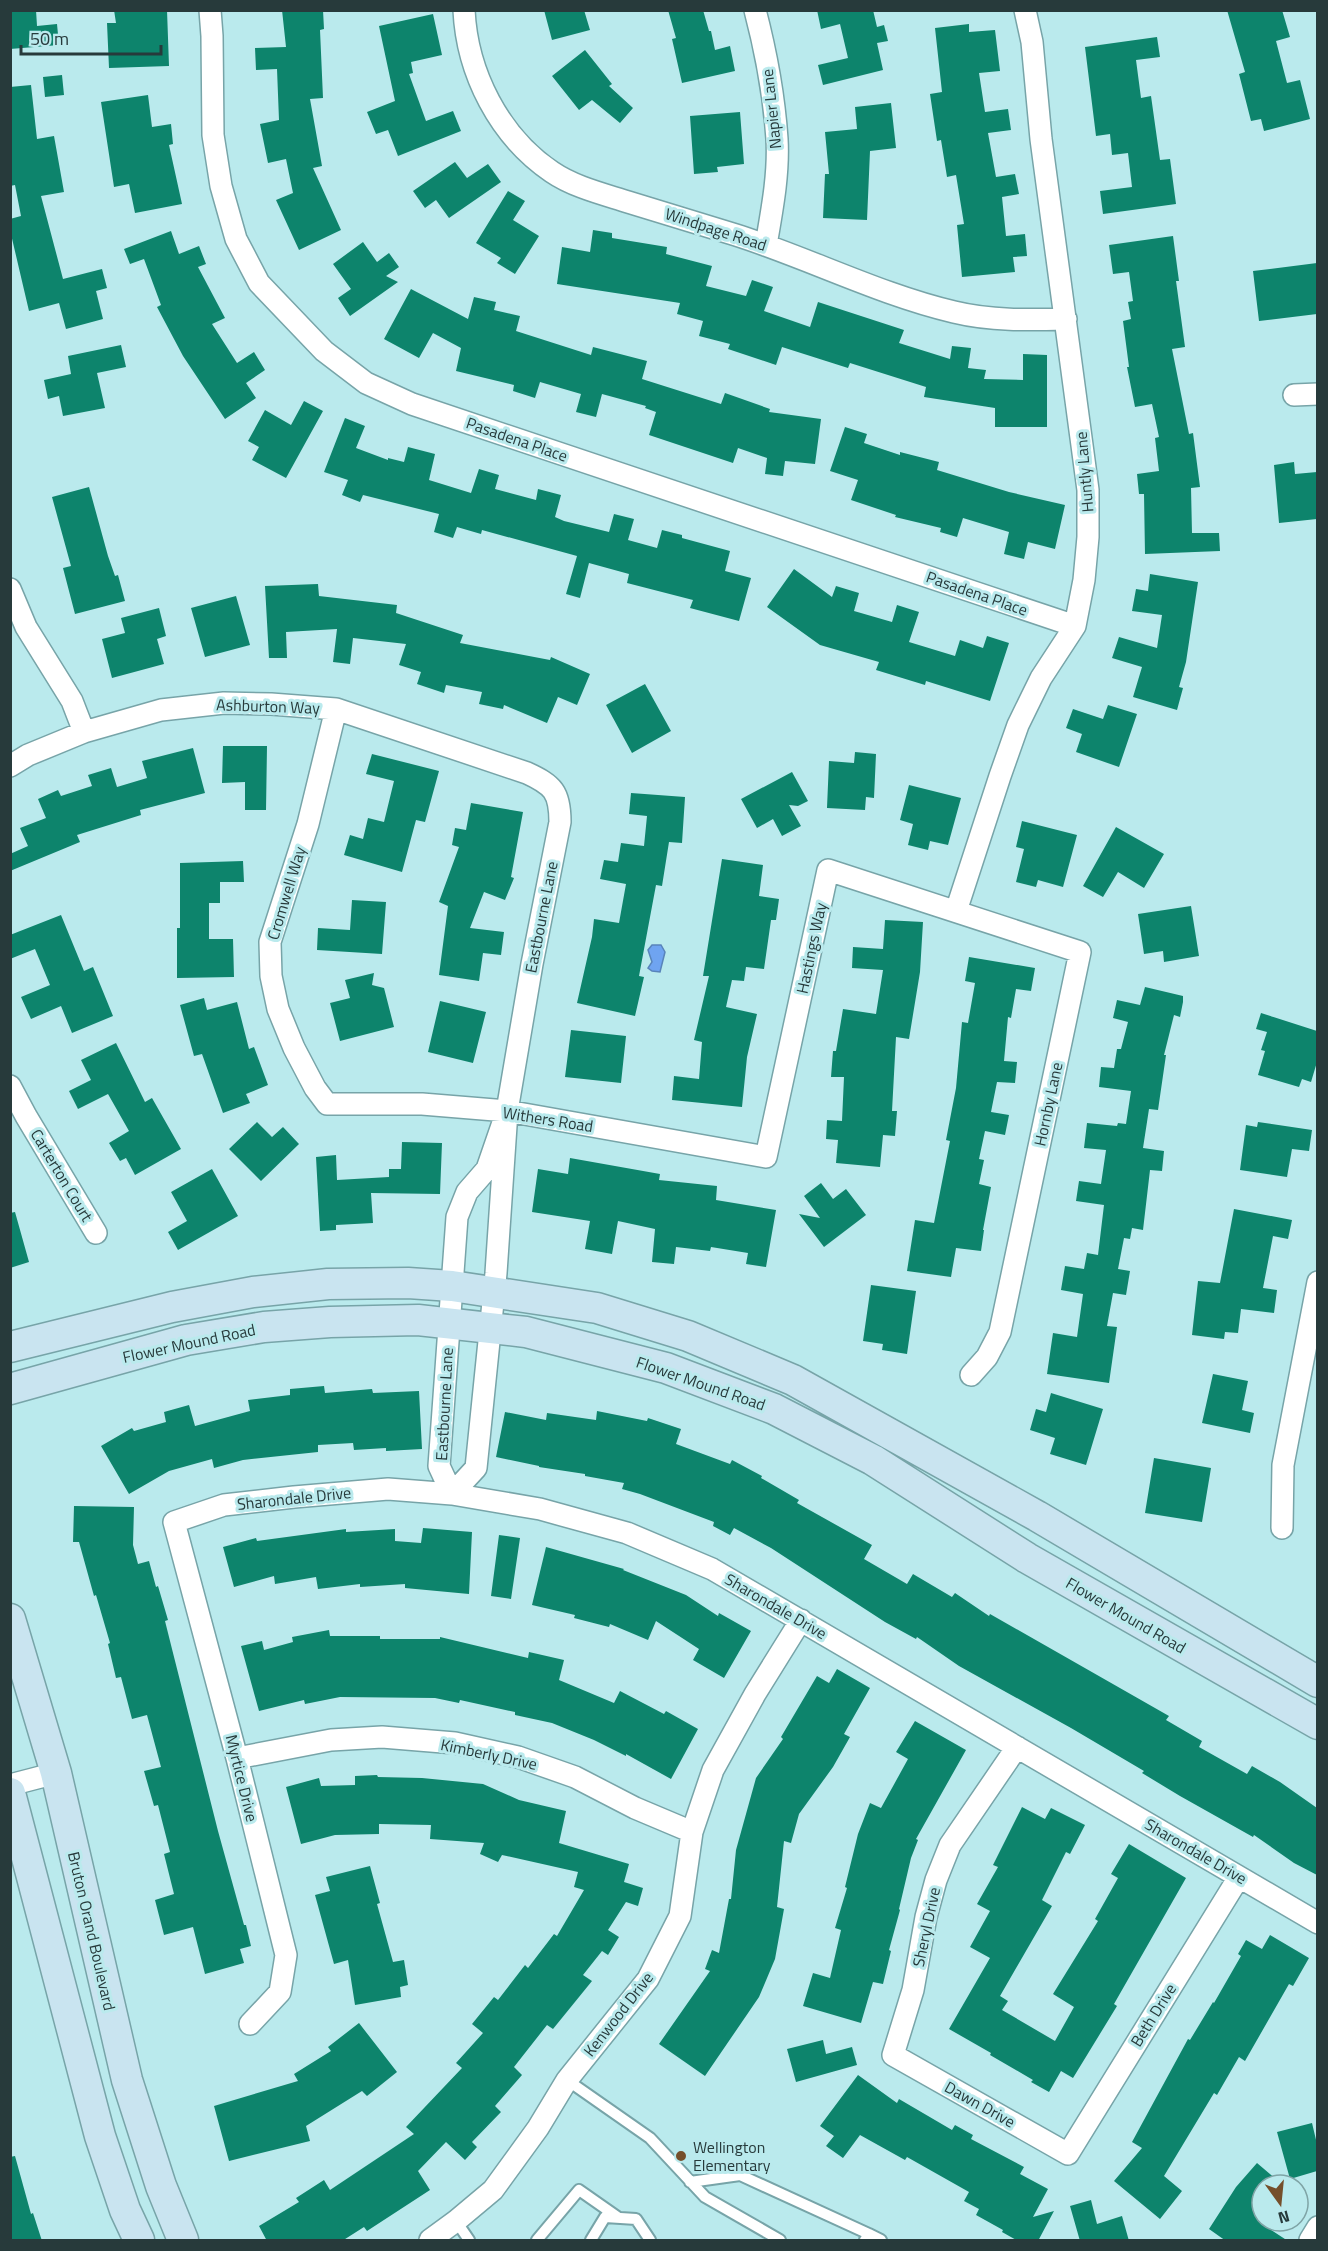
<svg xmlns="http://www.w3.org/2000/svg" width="1328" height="2251" viewBox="0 0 1328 2251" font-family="'Titillium Web',sans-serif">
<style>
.water{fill:#6fa4f1;stroke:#5984ba;stroke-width:1.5}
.building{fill:#0d846c}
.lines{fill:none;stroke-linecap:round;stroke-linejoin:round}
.service-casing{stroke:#77a4a8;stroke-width:14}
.minor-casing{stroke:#77a4a8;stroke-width:24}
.secondary-casing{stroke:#77a4a8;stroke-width:33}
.service{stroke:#fff;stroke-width:10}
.minor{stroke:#fff;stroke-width:21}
.secondary{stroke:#c9e4f0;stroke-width:30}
.poi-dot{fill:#754f2b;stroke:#baeaed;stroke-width:2}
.labels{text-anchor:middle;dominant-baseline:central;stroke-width:6;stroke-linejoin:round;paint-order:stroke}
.street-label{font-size:16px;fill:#273a3b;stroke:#baeaed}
.poi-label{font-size:16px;fill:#273a3b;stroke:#baeaed;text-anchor:start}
</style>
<rect width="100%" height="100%" fill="#baeaed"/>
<path class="water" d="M652,945H661L665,952L660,972L652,971L648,968L652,962L648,950Z"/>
<path class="building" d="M10,10H36L37,26L57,24L59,45L10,49Z
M114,10H167L169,66L109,68L107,23H116Z
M282,10H323L324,29L320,30L323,98L310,99L322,166L313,168L341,230L299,250L276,200L293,193L286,159L268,163L260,124L279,120L277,69L256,70L255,48L286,47Z
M544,10H584L590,30L552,40Z
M668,10H703L709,31H711L715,50L730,46L735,71L682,83L672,39L676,38Z
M817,10H873L877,27L884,25L888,41L877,43L883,70L823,85L818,65L848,58L840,24L821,29Z
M1227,10H1282L1290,37L1276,41L1287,83L1300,80L1310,119L1264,131L1261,119L1251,121L1239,74L1245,72Z
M433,14L442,55L411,62L413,73L409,74L426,121L453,111L461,131L398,156L388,130L376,134L367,112L395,101L379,26Z
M969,24V32L995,30L1000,71L979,73L985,112L1008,109L1011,130L988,133L996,177L1015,174L1019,194L1002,197L1006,236L1025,234L1027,256L1013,257L1015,272L962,277L957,225L964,224L956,175L947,177L941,140L937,141L930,94L942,92L935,28Z
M1157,37L1160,57L1136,60L1141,98L1151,96L1160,160L1170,159L1176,204L1103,214L1100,191L1132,187L1128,153L1112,155L1110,134L1096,136L1085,47Z
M585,50L612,84L609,86L633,108L620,123L592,100L579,110L552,76Z
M62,75L64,95L45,97L43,77Z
M31,85L37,139L54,136L64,192L41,196L63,279L102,269L107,288L96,291L103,319L66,329L59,303L29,311L10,230V219L21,216L15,185L10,186V87Z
M148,95L152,127L171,124L173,144L169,145L182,204L135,213L129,184L114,187L101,102Z
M891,103L896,148L870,151L867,220L823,218L825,174H829L825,132L857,129L855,107Z
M740,112L744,164L717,167L718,172L694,174L690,116Z
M455,162L467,178L488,164L501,182L449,218L436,200L425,208L413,191Z
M508,191L525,201L513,220L539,236L515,274L497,263L501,258L476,243Z
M593,230L612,233V238L667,247L666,254L712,266L706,286L746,296L752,280L773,287L764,311L810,327L818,302L904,330L899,343L950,359L952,346L971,348L968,368L986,370L984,379L1023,380V354L1047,355V427H995V408L924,397L926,387L850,363L848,368L782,347L776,365L728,349L730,344L699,336L703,321L677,314L680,303L557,284L562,247L590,252Z
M171,231L179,254L199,246L206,264L198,267L225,318L212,324L237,363L254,352L265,370L246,383L256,398L225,419L183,356L157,307L161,305L144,259L130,264L124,249Z
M1173,236L1179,281H1176L1185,347L1172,349L1189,434L1193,433L1200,487L1191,488L1192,533H1219L1220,551L1145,554L1144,494H1139L1137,474L1159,471L1155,438L1159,437L1152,404L1135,407L1127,367H1129L1123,321L1131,319L1128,302L1133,301L1129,272L1113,274L1109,245Z
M363,242L377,262L389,253L399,267L386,276L398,282L350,316L338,298L351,289L333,264Z
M1317,263V314L1259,321L1253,271Z
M411,289L468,319L474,297L496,302L494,310L520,316L516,331L591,355L593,347L647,361L642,379L721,404L725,393L770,409L769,412L821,419L815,464L785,461L783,476L765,474L767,458L738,448L733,463L649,435L656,412L645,408L646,406L602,394L596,417L576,412L581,394L540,382L535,398L513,391L514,385L456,371L461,348L433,333L419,358L384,339Z
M121,345L126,367L97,373L105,408L63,416L59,396L48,399L44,380L71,374L68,356Z
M304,401L323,411L286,478L252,460L259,447L248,441L265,410L291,425Z
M345,418L365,426L356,448L388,460V458L404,462L408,447L435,454L429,480L471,493L479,469L499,475L495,489L536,500L538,489L561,495L555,517L564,521L609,532L614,514L634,519L628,540L657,548L662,530L682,535V538L730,551L725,571L751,578L739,621L690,608L693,600L627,583L629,574L589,563L580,598L566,594L577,556L482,530L481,534L457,527L453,538L434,532L439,514L363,495L360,502L342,495L348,480L324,472Z
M845,427L867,434L864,443L900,455V452L939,462L937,470L1009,492L1065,505L1055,549L1028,542L1024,559L1004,554L1009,532L963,518L957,537L940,532L941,528L895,517L896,515L851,500L858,480L830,471Z
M1294,462L1295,474L1317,472V519L1279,523L1274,465Z
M89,487L108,556L115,576L118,575L125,601L75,614L63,568L71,566L52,497Z
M794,569L832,597L836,586L859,593L854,611L892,622L897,605L919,612L909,642L955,656L960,640L983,648L987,636L1009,643L990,701L926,681L925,685L876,670L879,662L820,645L767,607Z
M1150,574L1198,582L1186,662L1179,687L1183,688L1177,710L1133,697L1142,667L1112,658L1119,637L1157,648L1162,615L1132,611L1136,589L1148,591Z
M318,584L319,596L397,605L396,613L463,635L460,643L550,660L551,657L590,674L577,705L558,697L547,723L504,705L503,709L479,704L482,692L446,685L444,693L417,684L421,672L399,665L406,644L353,638L350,664L333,662L337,629L286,632L287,658H269L265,586Z
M236,596L250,645L205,657L191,608Z
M159,608L166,636L157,639L164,664L112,678L102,639L125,633L121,618Z
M645,684L671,731L632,753L606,705Z
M1108,705L1137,714L1119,767L1076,752L1082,734L1066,728L1073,709L1103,719Z
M223,746H267L266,810H245V782L222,783Z
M193,748L205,793L140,810L141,815L77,835L80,842L10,871V854L28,846L20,828L46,818L38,799L58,790L61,796L92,786L88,775L111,768L117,787L147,778L142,761Z
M855,752L876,754L874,798L866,797L865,810L827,808L829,761L854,763Z
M372,754L439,771L425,822L416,820L402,872L344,855L350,835L363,839L368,818L384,822L394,781L366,774Z
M792,772L808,801L798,806L789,805L801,826L782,836L773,819L757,828L741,799Z
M909,785L961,798L948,845L930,841L928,850L908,845L913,824L900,820Z
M631,793L685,797L682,843L669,842L662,886L656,885L639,976L644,977L635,1016L577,1003L592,937L594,919L619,923L626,884L600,879L604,860L618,862L621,843L644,846L647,816L629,814Z
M471,803L523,812L511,877L514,878L505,900L484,892L470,928L504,932L501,955L483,953L479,981L439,975L448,906L439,902L459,847L452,845L455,828L466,830Z
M1022,821L1077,835L1063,887L1038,880L1036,887L1016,882L1024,849L1016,847Z
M1116,827L1164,854L1144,888L1118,872L1103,897L1083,886Z
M722,859L763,865L759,896L779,899L776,920H771L764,969L746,967L744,981L732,980L726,1007L757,1014L747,1057L742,1107L672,1100L674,1076L699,1079L702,1042L694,1040L709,976H703Z
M243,861L244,882H220V903H209V939H233L234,977L177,978V928H180V863Z
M352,900L386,902L382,954L317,950L318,928L350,930Z
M1191,906L1199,956L1164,962L1163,951L1144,954L1138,914Z
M61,915L84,971L93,967L113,1016L72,1033L61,1006L31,1019L21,997L50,985L35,949L10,959V935Z
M885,920L923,922L920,972L909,1039L896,1037L892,1111H897L895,1136L883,1135L880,1167L836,1163L838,1140L826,1139L827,1120L842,1121L844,1077H831L833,1051H836L843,1009L876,1014L883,970L852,968L853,947L883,949Z
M969,957L1035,968L1031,991L1016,989L1011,1018L1008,1017L1004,1061L1017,1062L1015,1083L997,1082L991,1112L1009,1115L1005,1135L985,1131L979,1159L984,1160L979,1184L991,1187L983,1230H984L981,1251L956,1248L951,1277L907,1271L915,1220L934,1223L950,1141L946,1140L956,1088L962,1022L968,1023L975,983L965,981Z
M374,973L372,985L384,988L394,1027L340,1041L330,1003L350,998L345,980Z
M1145,987L1183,996V1002L1180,1017L1174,1015L1164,1055H1166L1158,1110L1149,1109L1143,1148L1164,1151L1162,1171L1150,1170L1143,1230L1132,1228L1130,1239L1124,1238L1118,1269L1130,1271L1126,1295L1113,1293L1107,1326L1117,1327L1109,1383L1047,1374L1053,1333L1077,1337L1083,1294L1061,1290L1065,1266L1084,1269L1087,1253L1098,1255L1104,1205L1076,1201L1079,1181L1101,1184L1106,1150L1084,1148L1087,1123L1117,1126L1118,1123L1126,1124L1131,1091L1099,1087L1101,1067L1114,1068L1117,1049H1121L1128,1022L1113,1018L1117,1000L1140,1005Z
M204,998L207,1010L237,1002L249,1049L254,1047L268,1085L246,1094L250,1103L223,1113L202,1054L194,1056L180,1005Z
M440,1001L486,1012L473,1063L428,1052Z
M1261,1013L1317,1031V1062L1311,1082L1302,1079L1299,1087L1258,1075L1265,1051L1261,1050L1267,1032L1256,1029Z
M571,1030L626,1036L621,1083L565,1077Z
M116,1043L145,1102L152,1098L181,1149L135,1175L126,1158L120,1161L109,1143L129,1131L108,1094L78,1109L69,1091L91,1080L81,1060Z
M257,1122L272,1137L283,1127L299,1144L261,1181L229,1149Z
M1258,1122L1312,1130L1309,1151L1292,1149L1287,1177L1240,1170L1246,1125L1257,1127Z
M402,1142L442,1143L440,1194L371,1193L373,1223L336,1225V1230L320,1231L316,1157L336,1155L337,1180L389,1177V1169H401Z
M570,1158L660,1174L659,1180L717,1186L716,1200L776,1210L766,1267L746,1264L748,1253L711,1247L710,1251L676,1247L674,1264L652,1262L655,1229L618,1221L612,1254L585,1249L590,1221L532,1212L538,1169L568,1174Z
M212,1169L238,1216L178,1250L168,1232L187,1221L171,1192Z
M821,1183L833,1199L846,1189L866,1215L824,1247L799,1214L820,1218L804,1196Z
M1234,1209L1292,1220L1288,1239L1273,1236L1263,1288L1277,1290L1274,1313L1241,1309L1238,1333L1225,1332L1224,1339L1192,1335L1198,1281L1220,1283Z
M15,1212L29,1262L10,1268V1213Z
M871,1285L916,1291L907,1354L882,1350L883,1344L863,1341Z
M1213,1374L1248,1381L1242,1410L1254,1413L1250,1433L1202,1423Z
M324,1386L325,1393L372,1389L373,1393L419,1391L422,1449L386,1451V1448L354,1450L353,1443L318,1445V1452L243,1460L214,1468L212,1459L169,1471L129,1494L101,1446L132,1428L134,1431L166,1422L164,1412L189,1405L195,1426L250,1411L248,1400L290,1395V1389Z
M1051,1393L1103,1409L1086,1465L1050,1454L1055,1438L1030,1430L1036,1409L1046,1412Z
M597,1411L647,1421L648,1418L681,1429L676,1444L730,1464L732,1460L762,1476L761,1478L799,1500L797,1503L872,1545L864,1559L907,1584L913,1574L952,1597L955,1593L989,1616L990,1614L1169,1716L1166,1720L1202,1741L1199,1747L1247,1774L1252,1766L1280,1782L1317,1808V1875L1294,1863L1254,1835L1253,1837L1180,1796L1142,1773L1144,1771L1071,1728L959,1666L917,1637L916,1639L885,1622L771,1548L734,1528L730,1535L713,1526L714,1522L640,1494L622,1489L624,1483L585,1476V1474L539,1467V1466L496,1457L505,1412L546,1420L547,1413L596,1420Z
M1154,1458L1211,1468L1202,1522L1145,1513Z
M74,1506L134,1507L133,1545L138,1564L149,1561L156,1587L158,1586L168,1620L165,1621L172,1649L218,1831L244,1925H246L251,1946L240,1949L244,1963L205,1974L193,1927L164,1935L155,1900L174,1894L164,1854L170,1852L158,1805L154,1806L144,1771L161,1767L147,1715L132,1719L121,1677L116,1678L108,1644L110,1643L96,1595L94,1596L79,1542H73Z
M423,1528L472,1532L469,1594L405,1588V1584L360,1587V1584L318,1589L316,1577L275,1584L274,1576L234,1587L223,1547L256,1538L257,1541L346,1529V1532L395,1529V1541L421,1543Z
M499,1535L520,1538L511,1599L491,1596Z
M546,1547L624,1569L623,1570L686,1595L718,1616L719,1613L751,1631L724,1678L693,1660L699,1649L656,1621L648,1640L610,1624L609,1627L574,1618L575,1615L532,1605Z
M329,1630L330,1636H380V1639H440V1637L528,1658L529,1652L564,1660L559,1680L614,1703L620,1691L664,1714L666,1711L698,1729L671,1779L626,1754V1756L594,1740L552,1723L515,1715V1712L460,1700L459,1703L435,1698L340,1697L305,1704L304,1700L259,1711L241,1646L262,1641L264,1650L293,1642L292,1637Z
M837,1669L870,1688L844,1734L850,1737L833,1767L799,1814L791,1843L784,1841L777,1907L784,1909L775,1959L759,1997L705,2076L659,2044L710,1971L705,1969L712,1950L719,1953L729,1899H731L736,1850L756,1778L783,1739L781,1737L817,1676L829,1683Z
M915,1721L966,1750L916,1839L918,1840L911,1858L899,1909L900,1910L889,1950L891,1951L883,1984L873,1982L861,2023L803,2006L813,1973L830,1978L841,1930L835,1928L847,1888L845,1887L858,1834L870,1803L881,1808L908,1759L896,1752Z
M377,1775L378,1777L422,1778L483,1784L519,1800L566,1811L559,1843L629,1864L624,1882L643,1888L638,1906L626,1902L608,1930L619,1937L608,1955L602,1951L583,1975L592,1981L553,2029L547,2025L514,2067L522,2075L495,2106L501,2112L472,2142L477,2147L465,2160L446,2142L418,2171L430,2190L367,2231L364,2227L342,2241H267L259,2226L299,2202L296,2198L324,2180L330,2190L414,2134L406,2127L462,2068L456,2063L483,2033L472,2024L494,1997L498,2000L525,1965L528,1968L554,1934L557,1936L584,1890L574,1887L578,1872L502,1855L498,1862L480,1854L484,1843L430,1839L431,1825L379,1824V1834L335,1835L301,1844L286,1787L319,1778L321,1786L355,1785V1776Z
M1022,1807L1045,1819L1051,1808L1085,1825L1070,1854L1066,1852L1042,1900L1052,1906L1000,1996L1008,2001L1002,2010L1055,2041L1074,2007L1053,1994L1098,1921L1095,1919L1118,1878L1111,1874L1129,1844L1186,1878L1114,2004L1117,2006L1073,2078L1061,2071L1049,2092L1031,2082L1033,2080L990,2055L991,2053L949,2029L990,1958L970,1947L990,1911L977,1904L998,1867L993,1865Z
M370,1866L380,1903L377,1904L393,1962L404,1960L408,1985L400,1987L401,1997L355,2005L348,1960L334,1964L315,1895L330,1891L326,1877Z
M1270,1935L1309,1958L1293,1986L1289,1984L1245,2061L1239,2057L1217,2095L1214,2093L1164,2176L1182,2191L1160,2219L1114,2181L1142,2148L1132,2142L1188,2039L1190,2040L1213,2002L1214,2003L1241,1956L1238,1954L1246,1940L1262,1949Z
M359,2023L397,2072L367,2096L362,2091L306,2126L310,2141L229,2161L214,2106L298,2081L294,2074L331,2051L328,2047Z
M823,2040L826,2054L852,2047L857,2065L796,2082L787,2049Z
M858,2075L897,2103L899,2099L952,2130L955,2125L973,2135L971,2139L1024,2167L1020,2174L1048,2189L1033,2217L1054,2211L1038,2241H1018L1002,2232L1003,2230L976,2215L979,2209L964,2201L969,2192L907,2157L905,2160L860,2135L843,2158L826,2146L834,2136L820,2126Z
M1312,2123L1317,2144V2171L1290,2179L1277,2132Z
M15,2156L31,2214L33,2213L42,2241H10V2157Z
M1257,2163L1283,2185H1262V2224L1288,2241H1226L1209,2229L1236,2187Z
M1091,2200L1097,2224L1122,2216L1129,2241H1080L1070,2206Z"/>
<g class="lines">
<g class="service-casing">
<path id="service" d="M567,2080L650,2138L705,2197L780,2240
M690,2182L740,2175L869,2234
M456,2221L469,2240
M537,2240L579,2190L619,2218
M591,2240L605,2217L636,2219L650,2240
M865,2240L869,2234L881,2240"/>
</g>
<g class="minor-casing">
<path id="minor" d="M210,10L212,36L213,135L221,186L236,239L259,283L324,351L366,383L412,404L1075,626
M464,10C467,73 499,136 552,172C574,187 603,194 628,202C664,213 700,224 736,235C808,258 881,295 954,312C991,321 1028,320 1066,319
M755,10C766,52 774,95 777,139C779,174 772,210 766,245
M1294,395L1318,394
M10,589L26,627L72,701L84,732
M336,709L308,824L270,942L271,976L278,1009L294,1048L315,1088L327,1104H422L507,1111L766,1157L828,870L1080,952L1000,1332L987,1357L971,1375
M10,766L28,755L84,732L161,710L224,703L271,704L336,709L527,773C553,785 560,792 560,822L532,964L507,1111L496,1273L476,1468L452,1494L439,1466L457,1217L467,1192L487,1169L507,1111
M956,911L1000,776L1018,725L1041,678L1075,626L1084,580L1088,537V490L1041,139L1032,42L1025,10
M10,1086L26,1116L96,1233
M1282,1528L1283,1465L1318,1282
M1017,1747L950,1845L936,1880L926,1917L913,1990L893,2055L1068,2154L1239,1877
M237,1758L331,1740L382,1737L455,1743L518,1757L575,1777L635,1808L692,1832
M10,1785L56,1773
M250,2024L280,1992L286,1955L237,1758L174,1522L224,1505L294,1497L388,1489L452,1494L540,1509L627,1533L712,1569L1318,1923
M430,2240L456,2221L493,2190L538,2128L567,2080L648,1979L680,1916L692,1832L713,1770L755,1694L801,1620
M1310,2240L1318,2227"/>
</g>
<g class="secondary-casing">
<path id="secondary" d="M10,1347L172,1307L253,1292L328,1284L408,1283L452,1286L597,1308L688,1336L793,1380L1037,1516L1318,1682
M10,1389L186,1340L264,1327L330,1322L418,1320L526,1332L666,1368L774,1409L873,1460L1027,1558L1318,1724
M10,1619L56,1773L127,2080L161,2186L183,2240
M10,1793L100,2136L125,2210L139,2240"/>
</g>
<use href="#service" class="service"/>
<use href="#minor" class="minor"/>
<use href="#secondary" class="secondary"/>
</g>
<circle class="poi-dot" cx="681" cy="2156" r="6"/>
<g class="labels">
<g class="street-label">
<text transform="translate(771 109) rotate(-96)">Napier Lane</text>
<text transform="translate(716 229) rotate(18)">Windpage Road</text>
<text transform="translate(517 439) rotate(19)">Pasadena Place</text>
<text transform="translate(1084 472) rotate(-95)">Huntly Lane</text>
<text transform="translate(977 593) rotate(19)">Pasadena Place</text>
<text transform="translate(268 706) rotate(2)">Ashburton Way</text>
<text transform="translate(286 893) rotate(-73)">Cromwell Way</text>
<text transform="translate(541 917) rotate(-79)">Eastbourne Lane</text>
<text transform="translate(811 948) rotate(-78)">Hastings Way</text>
<text transform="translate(1048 1104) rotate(-78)">Hornby Lane</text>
<text transform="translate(548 1119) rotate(9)">Withers Road</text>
<text transform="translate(62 1175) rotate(59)">Carterton Court</text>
<text transform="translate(189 1343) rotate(-12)">Flower Mound Road</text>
<text transform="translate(701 1383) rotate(19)">Flower Mound Road</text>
<text transform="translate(444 1404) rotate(-87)">Eastbourne Lane</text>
<text transform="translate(294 1498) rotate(-6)">Sharondale Drive</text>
<text transform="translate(776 1606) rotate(30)">Sharondale Drive</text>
<text transform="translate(1126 1615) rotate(30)">Flower Mound Road</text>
<text transform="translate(489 1754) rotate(12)">Kimberly Drive</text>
<text transform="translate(242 1778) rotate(76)">Myrtice Drive</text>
<text transform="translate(1196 1851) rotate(30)">Sharondale Drive</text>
<text transform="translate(926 1927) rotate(-78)">Sheryl Drive</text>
<text transform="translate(92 1931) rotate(77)">Bruton Orand Boulevard</text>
<text transform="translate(618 2014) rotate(-52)">Kenwood Drive</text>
<text transform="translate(1153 2015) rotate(-58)">Beth Drive</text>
<text transform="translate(980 2104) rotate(29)">Dawn Drive</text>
</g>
<g class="poi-label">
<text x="693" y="2147">Wellington<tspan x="693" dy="18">Elementary</tspan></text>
</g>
</g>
<rect width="1328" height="2251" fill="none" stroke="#273a3b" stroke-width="24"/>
<g transform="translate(1280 2203) rotate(165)"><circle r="28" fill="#baeaed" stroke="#7fa4a6" stroke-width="1.5"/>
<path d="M0-4.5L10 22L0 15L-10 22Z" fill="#754f2b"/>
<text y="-9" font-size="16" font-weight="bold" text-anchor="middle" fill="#273a3b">N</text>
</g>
<path d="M21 45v9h140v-9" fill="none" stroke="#273a3b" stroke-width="3"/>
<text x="30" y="45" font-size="18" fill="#273a3b" stroke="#baeaed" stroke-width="4.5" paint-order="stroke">50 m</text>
</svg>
